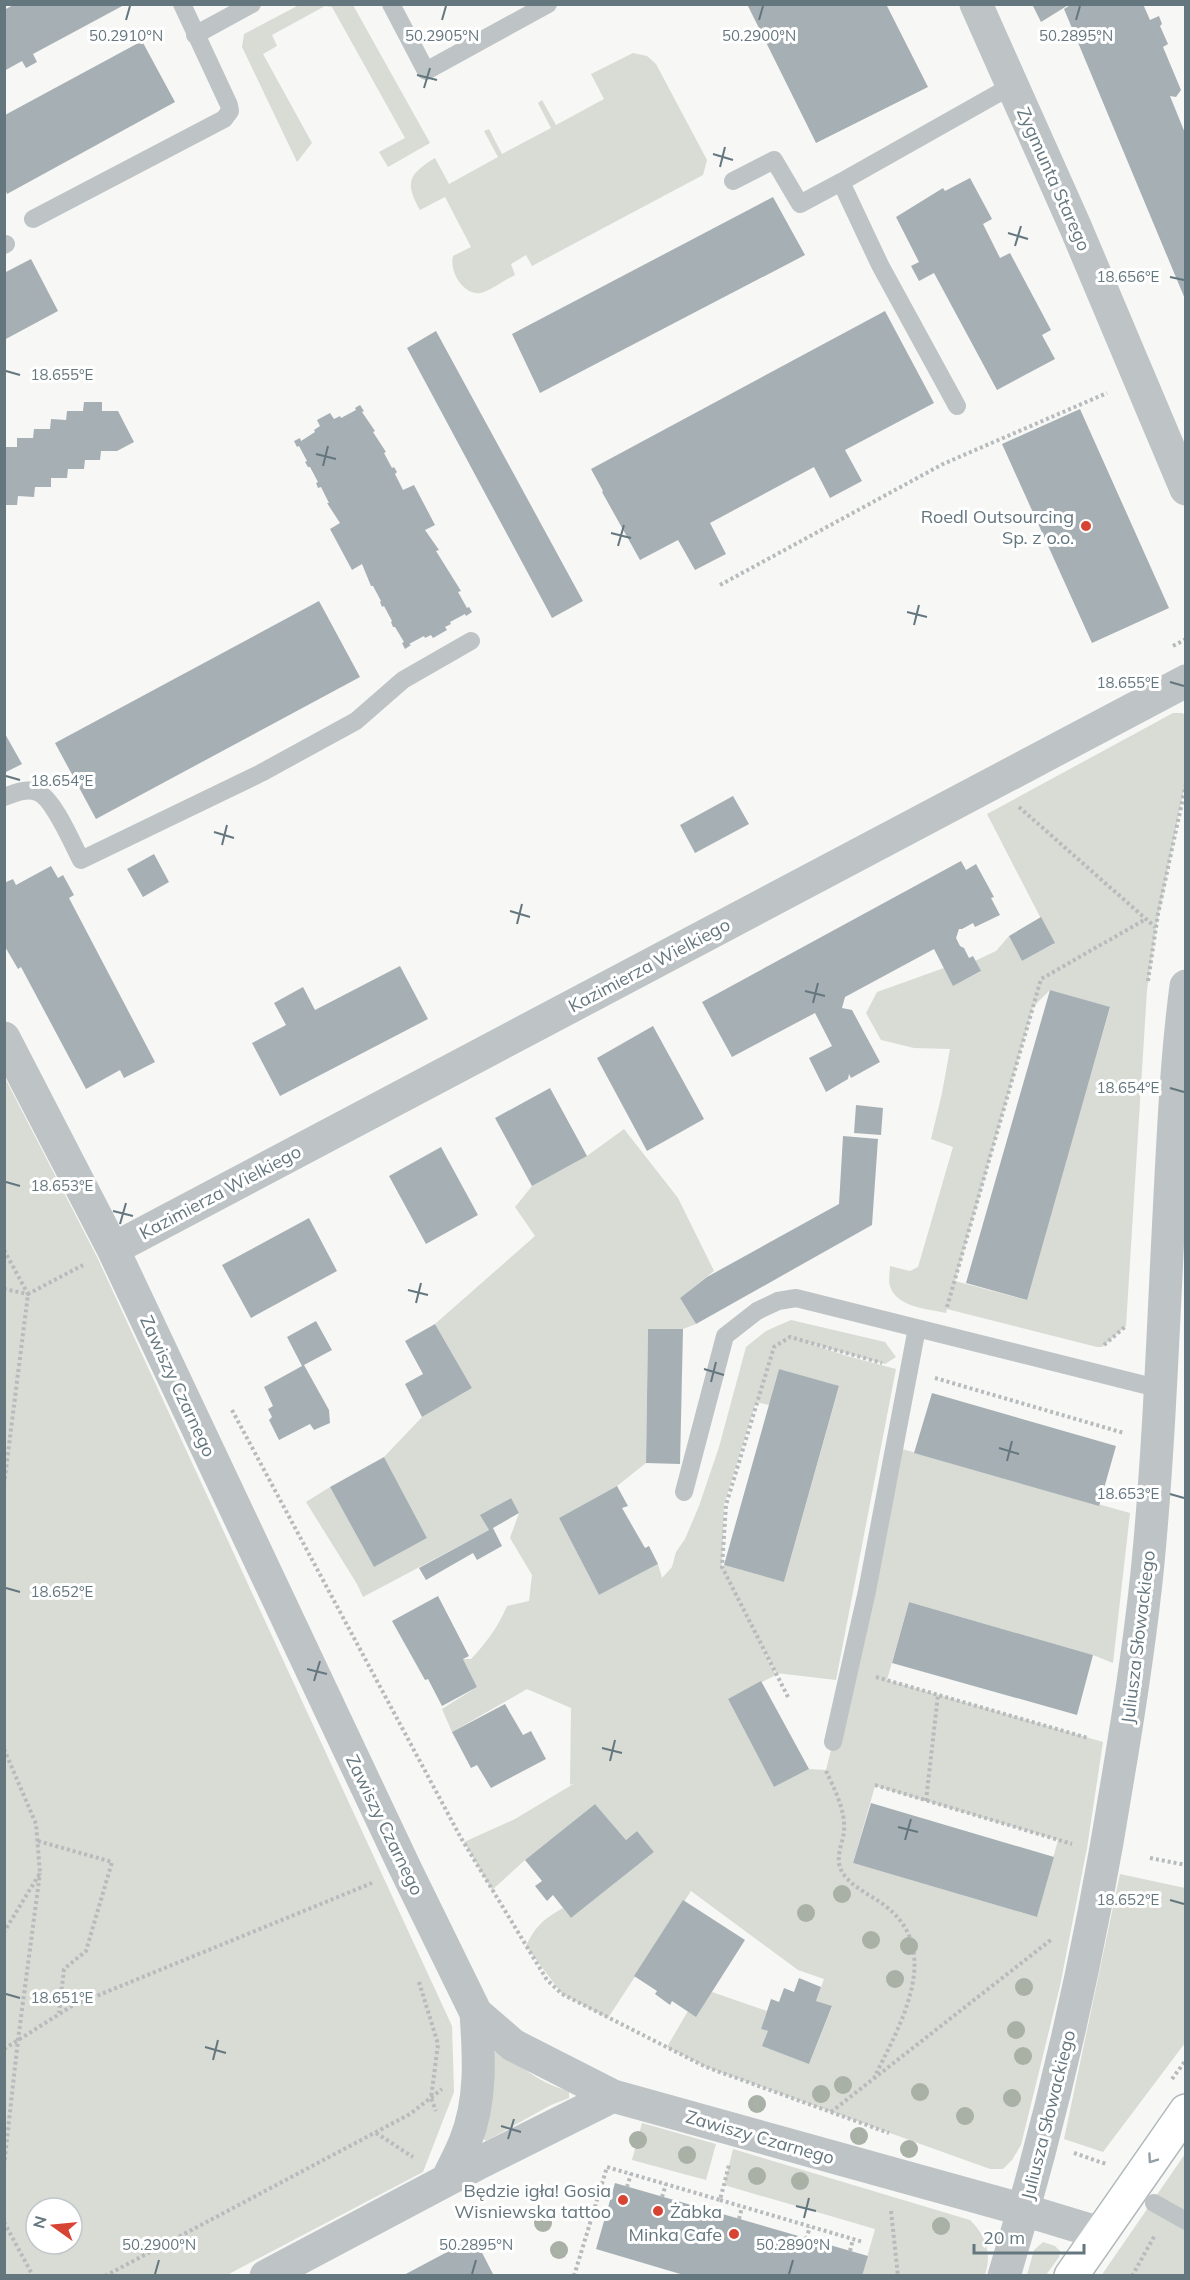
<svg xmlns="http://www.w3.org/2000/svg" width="1190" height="2280" viewBox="0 0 1190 2280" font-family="Mulish,sans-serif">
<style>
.green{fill:#d8dcd4;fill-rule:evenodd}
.building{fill:#a6b0b4}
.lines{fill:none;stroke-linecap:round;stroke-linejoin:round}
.secondary-casing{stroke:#b1b8bb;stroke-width:36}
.path{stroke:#b7bbbd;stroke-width:4;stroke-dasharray:3 3;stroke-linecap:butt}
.service{stroke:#bec4c6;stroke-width:18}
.minor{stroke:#bec4c6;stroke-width:33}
.secondary{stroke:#fff;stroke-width:33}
.tree{fill:#a9b0a5}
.oneway{stroke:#929fa5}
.ticks{fill:none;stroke:#64767e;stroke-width:2}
.poi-dot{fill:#d84434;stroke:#fff;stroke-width:2}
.labels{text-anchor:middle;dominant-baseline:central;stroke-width:6;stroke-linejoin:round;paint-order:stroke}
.street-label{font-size:18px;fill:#64767e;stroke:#fff}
.poi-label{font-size:18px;fill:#64767e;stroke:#fff;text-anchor:end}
.ticks-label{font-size:15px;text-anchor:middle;fill:#64767e;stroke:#fff;stroke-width:6;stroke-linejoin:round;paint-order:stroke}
</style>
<rect width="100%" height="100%" fill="#f7f7f5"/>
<path class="green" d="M299,5H353L430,143L388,167L379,152L405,138L332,7L325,6L272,35L277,46L263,54L312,143L297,162L242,47L244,34Z
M633,53L647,56L656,64L707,160L703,175L532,266L526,255L511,264L515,275C506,279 490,291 481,293C463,296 449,271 453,256L471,247L445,197L420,210C404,182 409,174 435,158L449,184L498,157L484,131L489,129L502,154L551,128L538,103L542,100L556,125L604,99L591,74Z
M1173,713H1182L1185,715V784L1156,928L1147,990L1126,1326L1102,1347H1097L947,1309L946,1313C928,1309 896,1307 890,1286C888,1280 890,1272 890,1266L910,1271L918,1267L953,1147L931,1139L942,1093L950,1049L914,1048L881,1040L866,1013L877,992L944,968L954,985L980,972L975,961L996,951L1009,936L1022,961L1054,944L987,814ZM1050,990L1110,1008L1026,1300L955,1281L1033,1007Z
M5,1078L97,1257L452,2026L454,2092L423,2172L227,2275H5ZM36,2208H72V2244H36Z
M624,1129L678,1198L714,1271L680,1298L696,1324L683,1329H648L646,1463L617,1486L559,1518L599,1595L658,1564L662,1578L672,1567L676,1552L685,1539L699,1506L719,1447L746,1347L766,1331L791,1320L885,1342L896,1357L885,1364L805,1342L847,1356L896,1369L836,1680L776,1673L756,1636L776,1675L728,1699L774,1787L809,1769L826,1770L848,1681L895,1447L1130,1513L1113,1663L1093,1655L909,1602L887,1680L1103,1742L1087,1848L1060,1986L1021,2145L1012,2160L1003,2169H990L706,2067L667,2047L688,2011L696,2016L712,1992L767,2011L761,2029L768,2031L809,2064L832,2007L816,2001L824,1979L798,1970L691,1891L608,2018L562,1994L526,1946C536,1925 544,1919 563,1908L571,1918L654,1852L637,1831L626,1840L595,1804L525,1860L492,1890L464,1842L515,1819L575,1783L570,1785L571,1708L527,1689L452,1732L442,1709L477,1687L463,1659H471C487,1642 498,1627 507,1606L529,1601L532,1575L510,1538L519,1513L510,1498L481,1515L489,1530L363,1597L357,1584L306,1502L330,1487L374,1567L427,1538L384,1457L422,1417L472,1388L435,1324L535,1236L515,1207L532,1186L587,1156ZM779,1369L839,1387L784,1582L724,1565L722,1567L724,1505L756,1402L769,1405ZM875,1786L1058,1840L1037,1917L853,1863Z
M1120,1874L1185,1888V2043L1103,2152L1064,2139Z
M499,2050C521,2067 541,2084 569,2091V2098L551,2105L486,2141L481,2137L493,2053Z
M642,2123L716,2144L706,2180L632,2160Z
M733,2149L970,2220C986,2236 992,2253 985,2275H862L875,2229L724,2185Z
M1185,2154V2275L1101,2276Z
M1043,2242L1055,2246L1060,2251L1059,2257L1046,2275H1027L1034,2250Z"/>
<path class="building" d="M15,4H126L33,54L37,62L26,68L22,61L4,71V10Z
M747,4H886L928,87L816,143Z
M1032,4H1070L1041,22Z
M1072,4H1143L1150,20L1159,16L1162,24L1160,26L1168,44L1163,47L1181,90L1176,97L1170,96L1185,133V299L1064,9Z
M142,41L175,102L7,194L5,189V115Z
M970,178L992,219L983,224L1000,258L1010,253L1051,330L1042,335L1055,359L997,390L934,273L919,281L911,266L919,262L896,217L943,188L945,191Z
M773,197L805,255L540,393L512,334Z
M31,259L58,311L4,340V273Z
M885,311L934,403L845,450L862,481L830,498L814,467L710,523L726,554L695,570L678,540L640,560L602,492L603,491L591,469Z
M436,331L583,601L552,618L407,348Z
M84,402H102V411H118L134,442L117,451H101L100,460H85L84,469H68L67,478H51V487H35L34,497L18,496L17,505H4V447H17V438H33L34,429H50L51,419L66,420L67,411H83Z
M360,405L364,411L362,412L375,431L373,432L386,452L384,453L392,468L394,467L397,472L395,474L403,490L414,485L435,525L425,530L439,550L436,551L461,591L458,592L467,608L469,607L472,612L466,616L465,614L450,622L451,624L445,627L447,630L433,638L431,635L425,638L424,636L409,644L411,645L405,649L402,643L404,642L395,627H393L391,622L392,621L384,606L382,607L380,602L381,601L373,586H371L362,564L352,570L330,529L340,523L327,503H329L321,487L318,488L316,483L318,482L310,467H308L305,462L307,461L299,446L297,447L294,441L300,438L301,441L315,432L314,430L320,426L317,420L330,413L334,419L340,416L341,418L356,410L355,408Z
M1080,409L1169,608L1092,643L1002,444Z
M319,601L360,677L96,819L55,743Z
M4,732L22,764L4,773Z
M733,796L749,824L695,853L680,825Z
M154,854L169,882L143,897L127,869Z
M961,861L966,870L976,864L994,897L991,898L1000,915L975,927L973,923L962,929H959L956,938L960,946L964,948L969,958L973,956L981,971L953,986L934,949L845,997L842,1008L852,1010L880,1062L851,1078L849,1074L848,1079L826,1092L809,1058L832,1046L815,1013L732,1057L702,1002Z
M51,866L58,878L63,875L74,895L69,898L155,1062L124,1078L120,1070L86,1089L21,967L18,969L4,945V883L13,879L16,885Z
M1041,917L1055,943L1022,961L1009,936Z
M400,966L428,1019L280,1096L252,1043L286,1025L274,1003L303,987L315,1010Z
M1050,990L1110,1007L1027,1300L966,1283Z
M653,1026L704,1119L647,1151L597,1058Z
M550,1088L587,1156L532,1186L495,1118Z
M856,1105L883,1108L881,1135L854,1133Z
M843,1136L878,1139L872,1225L696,1324L680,1298L707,1277L839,1204Z
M441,1147L478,1215L426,1244L389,1176Z
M309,1218L337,1271L251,1318L222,1265Z
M316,1321L332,1350L304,1365L329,1410L330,1423L314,1430L310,1424L279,1440L269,1420L272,1417L268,1409L273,1406L264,1387L302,1366L287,1337Z
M435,1324L472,1388L422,1417L405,1384L423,1374L405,1341Z
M648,1329H683L680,1464L646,1463Z
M779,1369L839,1386L784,1582L724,1565Z
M932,1393L1116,1446L1099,1506L914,1453Z
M384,1457L427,1538L374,1567L330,1487Z
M617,1486L628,1506L622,1508L645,1548L649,1546L658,1564L599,1595L559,1518Z
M511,1498L519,1513L493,1528L502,1546L477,1560L473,1553L426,1580L419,1568L489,1530L480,1515Z
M438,1596L469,1656L463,1659L477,1687L442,1706L428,1679L425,1680L392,1621Z
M909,1602L1093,1655L1077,1715L892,1663Z
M761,1681L809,1769L774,1787L728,1699Z
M505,1704L523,1735L531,1731L546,1759L491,1788L477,1765L471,1768L452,1732Z
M871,1803L1054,1857L1037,1917L853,1863Z
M595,1804L626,1840L637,1831L654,1852L571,1918L553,1895L547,1901L535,1886L542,1881L525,1860Z
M683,1900L745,1940L696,2017L672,2001L670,2005L655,1994L657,1991L634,1976Z
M799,1978L821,1987L816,2001L832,2006L809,2064L762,2046L768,2031L761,2029L771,1999L779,2002L784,1988L794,1992Z
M615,2183L868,2256L862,2276H687L596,2249Z
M474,2237L494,2276H402L449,2251Z"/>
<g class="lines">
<g class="secondary-casing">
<path id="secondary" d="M1071,2276L1186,2111"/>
</g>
<path class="path" d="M720,585L943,464L1107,393
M1173,646L1186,639
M1019,807L1155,927
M1148,981L1158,914L1186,784
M4,1250L28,1294L4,1289
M947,1307L1041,979L1146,919
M1104,1345L1126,1326
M935,1378L1124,1433
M232,1410L461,1838L547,1980L562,1994L706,2067L889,2133
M4,1485L28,1294L83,1265
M876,1677L1088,1738
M788,1697L722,1567L726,1505L774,1347L790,1337L882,1363
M4,1749L36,1824L40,1873L4,1932
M826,1771C834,1788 846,1811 844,1831C843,1842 836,1856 840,1867C845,1884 871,1895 884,1905C945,1950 900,2025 874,2078
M875,1785L1072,1844
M926,1801L938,1695
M38,1841L112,1862L86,1951L64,1969L59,2013
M1150,1858L1186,1865
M419,1982L438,2044L431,2098L436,2111
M4,2049L72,2006L372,1883
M1172,2079L1186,2060
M831,2112L1052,1939
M376,2133L413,2157
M1074,2153L1106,2164
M4,2166L18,2040L40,1873
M627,2187L631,2174
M662,2197L666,2184
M720,2200L863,2242
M891,2211L898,2276
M739,2219L742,2207
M4,2222L33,2276
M806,2239L810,2227
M850,2251L853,2239
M105,2276L410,2114L442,2089
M574,2276L607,2167L720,2200L729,2165
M1132,2276L1155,2235"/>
<path class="service" d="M391,4L426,71L548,4
M195,35L252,4
M733,181L774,160L800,204L841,182
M33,219L224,119L230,111L229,105L182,4
M4,245L6,244
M957,406L880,265L841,182L1013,85
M4,797C15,793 26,788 37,792C53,797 73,845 81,860L261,773L356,721L403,680L471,641
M684,1492L725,1336L757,1311L778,1301L796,1298L1161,1389
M833,1742L867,1591L917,1328
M1154,2203L1186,2221"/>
<path class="minor" d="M976,4L1075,226L1186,489
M4,1038L113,1249L405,1868L476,2013L513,2045L613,2096L1024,2210L1100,2233
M113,1249L1186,681
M447,2180C453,2167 460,2155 465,2142C482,2101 479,2055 476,2013
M266,2276L481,2162L613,2096
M1004,2276C1054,2112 1091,1946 1118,1777C1130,1706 1141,1634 1148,1563C1159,1447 1163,1331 1169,1215C1173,1139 1176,1062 1186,986"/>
<use href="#secondary" class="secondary"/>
</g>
<g class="tree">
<circle cx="842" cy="1894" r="9"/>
<circle cx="806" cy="1913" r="9"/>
<circle cx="871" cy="1940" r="9"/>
<circle cx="909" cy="1946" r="9"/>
<circle cx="895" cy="1979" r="9"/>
<circle cx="1024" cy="1987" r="9"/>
<circle cx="1016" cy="2030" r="9"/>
<circle cx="1023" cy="2056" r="9"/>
<circle cx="843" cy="2085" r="9"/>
<circle cx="920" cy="2092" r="9"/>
<circle cx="821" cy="2094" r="9"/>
<circle cx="1012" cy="2098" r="9"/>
<circle cx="757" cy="2104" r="9"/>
<circle cx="965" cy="2116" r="9"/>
<circle cx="859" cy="2136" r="9"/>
<circle cx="638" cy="2140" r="9"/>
<circle cx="909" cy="2149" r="9"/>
<circle cx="687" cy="2155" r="9"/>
<circle cx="757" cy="2176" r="9"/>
<circle cx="800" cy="2181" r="9"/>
<circle cx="543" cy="2223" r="9"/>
<circle cx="941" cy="2226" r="9"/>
<circle cx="559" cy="2250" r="9"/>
</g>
<defs><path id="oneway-chevron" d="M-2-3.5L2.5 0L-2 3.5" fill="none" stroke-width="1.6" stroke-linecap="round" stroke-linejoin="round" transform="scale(1.5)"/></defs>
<use class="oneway" href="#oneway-chevron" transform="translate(1152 2159) rotate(125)"/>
<path class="ticks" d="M126,20L130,6M442,20L446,6M759,20L763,6M1076,20L1080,6M417,75L437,80M424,88L430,68M713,154L733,160M720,167L725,147M1008,233L1028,239M1015,246L1021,226M1170,277L1184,280M6,371L20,375M316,454L336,459M323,466L328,446M611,533L631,538M618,546L624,525M907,612L927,617M914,625L919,605M1170,682L1184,686M6,776L20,780M214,832L234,838M222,845L227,825M510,911L530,917M517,924L522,904M805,991L825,996M813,1003L818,983M1170,1088L1184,1092M6,1182L20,1186M113,1211L133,1216M120,1224L126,1203M408,1290L428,1295M416,1303L421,1283M704,1369L724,1375M711,1382L716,1362M999,1448L1019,1454M1007,1461L1012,1441M1170,1494L1184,1498M6,1588L20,1592M307,1669L327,1674M314,1681L320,1661M602,1748L622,1753M610,1761L615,1740M898,1827L918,1832M905,1840L911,1819M1170,1900L1184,1904M6,1994L20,1998M205,2047L226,2053M213,2060L218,2040M501,2126L521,2132M508,2139L514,2119M796,2206L816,2211M804,2218L809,2198M155,2274L159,2260M472,2274L476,2260M789,2274L793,2260"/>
<g class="poi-dot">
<circle cx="1086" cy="526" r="6"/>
<circle cx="623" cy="2200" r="6"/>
<circle cx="658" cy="2211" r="6"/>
<circle cx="734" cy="2234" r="6"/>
</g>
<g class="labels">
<g class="street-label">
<text transform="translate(1054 179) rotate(66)">Zygmunta Starego</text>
<text transform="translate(649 965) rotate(-28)">Kazimierza Wielkiego</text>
<text transform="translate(220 1192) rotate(-28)">Kazimierza Wielkiego</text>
<text transform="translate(178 1386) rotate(65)">Zawiszy Czarnego</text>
<text transform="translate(1138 1637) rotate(-83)">Juliusza Słowackiego</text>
<text transform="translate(385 1825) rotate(64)">Zawiszy Czarnego</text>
<text transform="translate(1048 2115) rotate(-76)">Juliusza Słowackiego</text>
<text transform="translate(760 2137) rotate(16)">Zawiszy Czarnego</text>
</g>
<g class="poi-label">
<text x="1074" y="516">Roedl Outsourcing<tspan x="1074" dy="21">Sp. z o.o.</tspan></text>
<text x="611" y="2190">Będzie igła! Gosia<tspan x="611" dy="21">Wisniewska tattoo</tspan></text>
<text x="670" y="2211" text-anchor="start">Żabka</text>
<text x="722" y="2234">Minka Cafe</text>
</g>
</g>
<g class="ticks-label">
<text x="126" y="41">50.2910°N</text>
<text x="442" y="41">50.2905°N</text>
<text x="759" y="41">50.2900°N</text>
<text x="1076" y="41">50.2895°N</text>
<text x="1128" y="282">18.656°E</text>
<text x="62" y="380">18.655°E</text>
<text x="1128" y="688">18.655°E</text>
<text x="62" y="786">18.654°E</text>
<text x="1128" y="1093">18.654°E</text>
<text x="62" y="1191">18.653°E</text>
<text x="1128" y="1499">18.653°E</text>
<text x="62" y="1597">18.652°E</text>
<text x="1128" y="1905">18.652°E</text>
<text x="62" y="2003">18.651°E</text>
<text x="159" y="2250">50.2900°N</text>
<text x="476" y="2250">50.2895°N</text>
<text x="793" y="2250">50.2890°N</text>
</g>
<rect width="1190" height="2280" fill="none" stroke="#64767e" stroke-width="12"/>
<g transform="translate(54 2226) rotate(285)"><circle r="28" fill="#ffffff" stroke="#c1c8cb" stroke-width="1.5"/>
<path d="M0-4.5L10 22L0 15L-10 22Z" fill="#d84434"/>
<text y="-9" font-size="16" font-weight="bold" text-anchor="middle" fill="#64767e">N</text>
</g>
<path d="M974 2244v9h110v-9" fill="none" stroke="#64767e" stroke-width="3"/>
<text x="983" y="2244" font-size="18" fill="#64767e" stroke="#ffffff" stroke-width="4.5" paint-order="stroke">20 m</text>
</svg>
